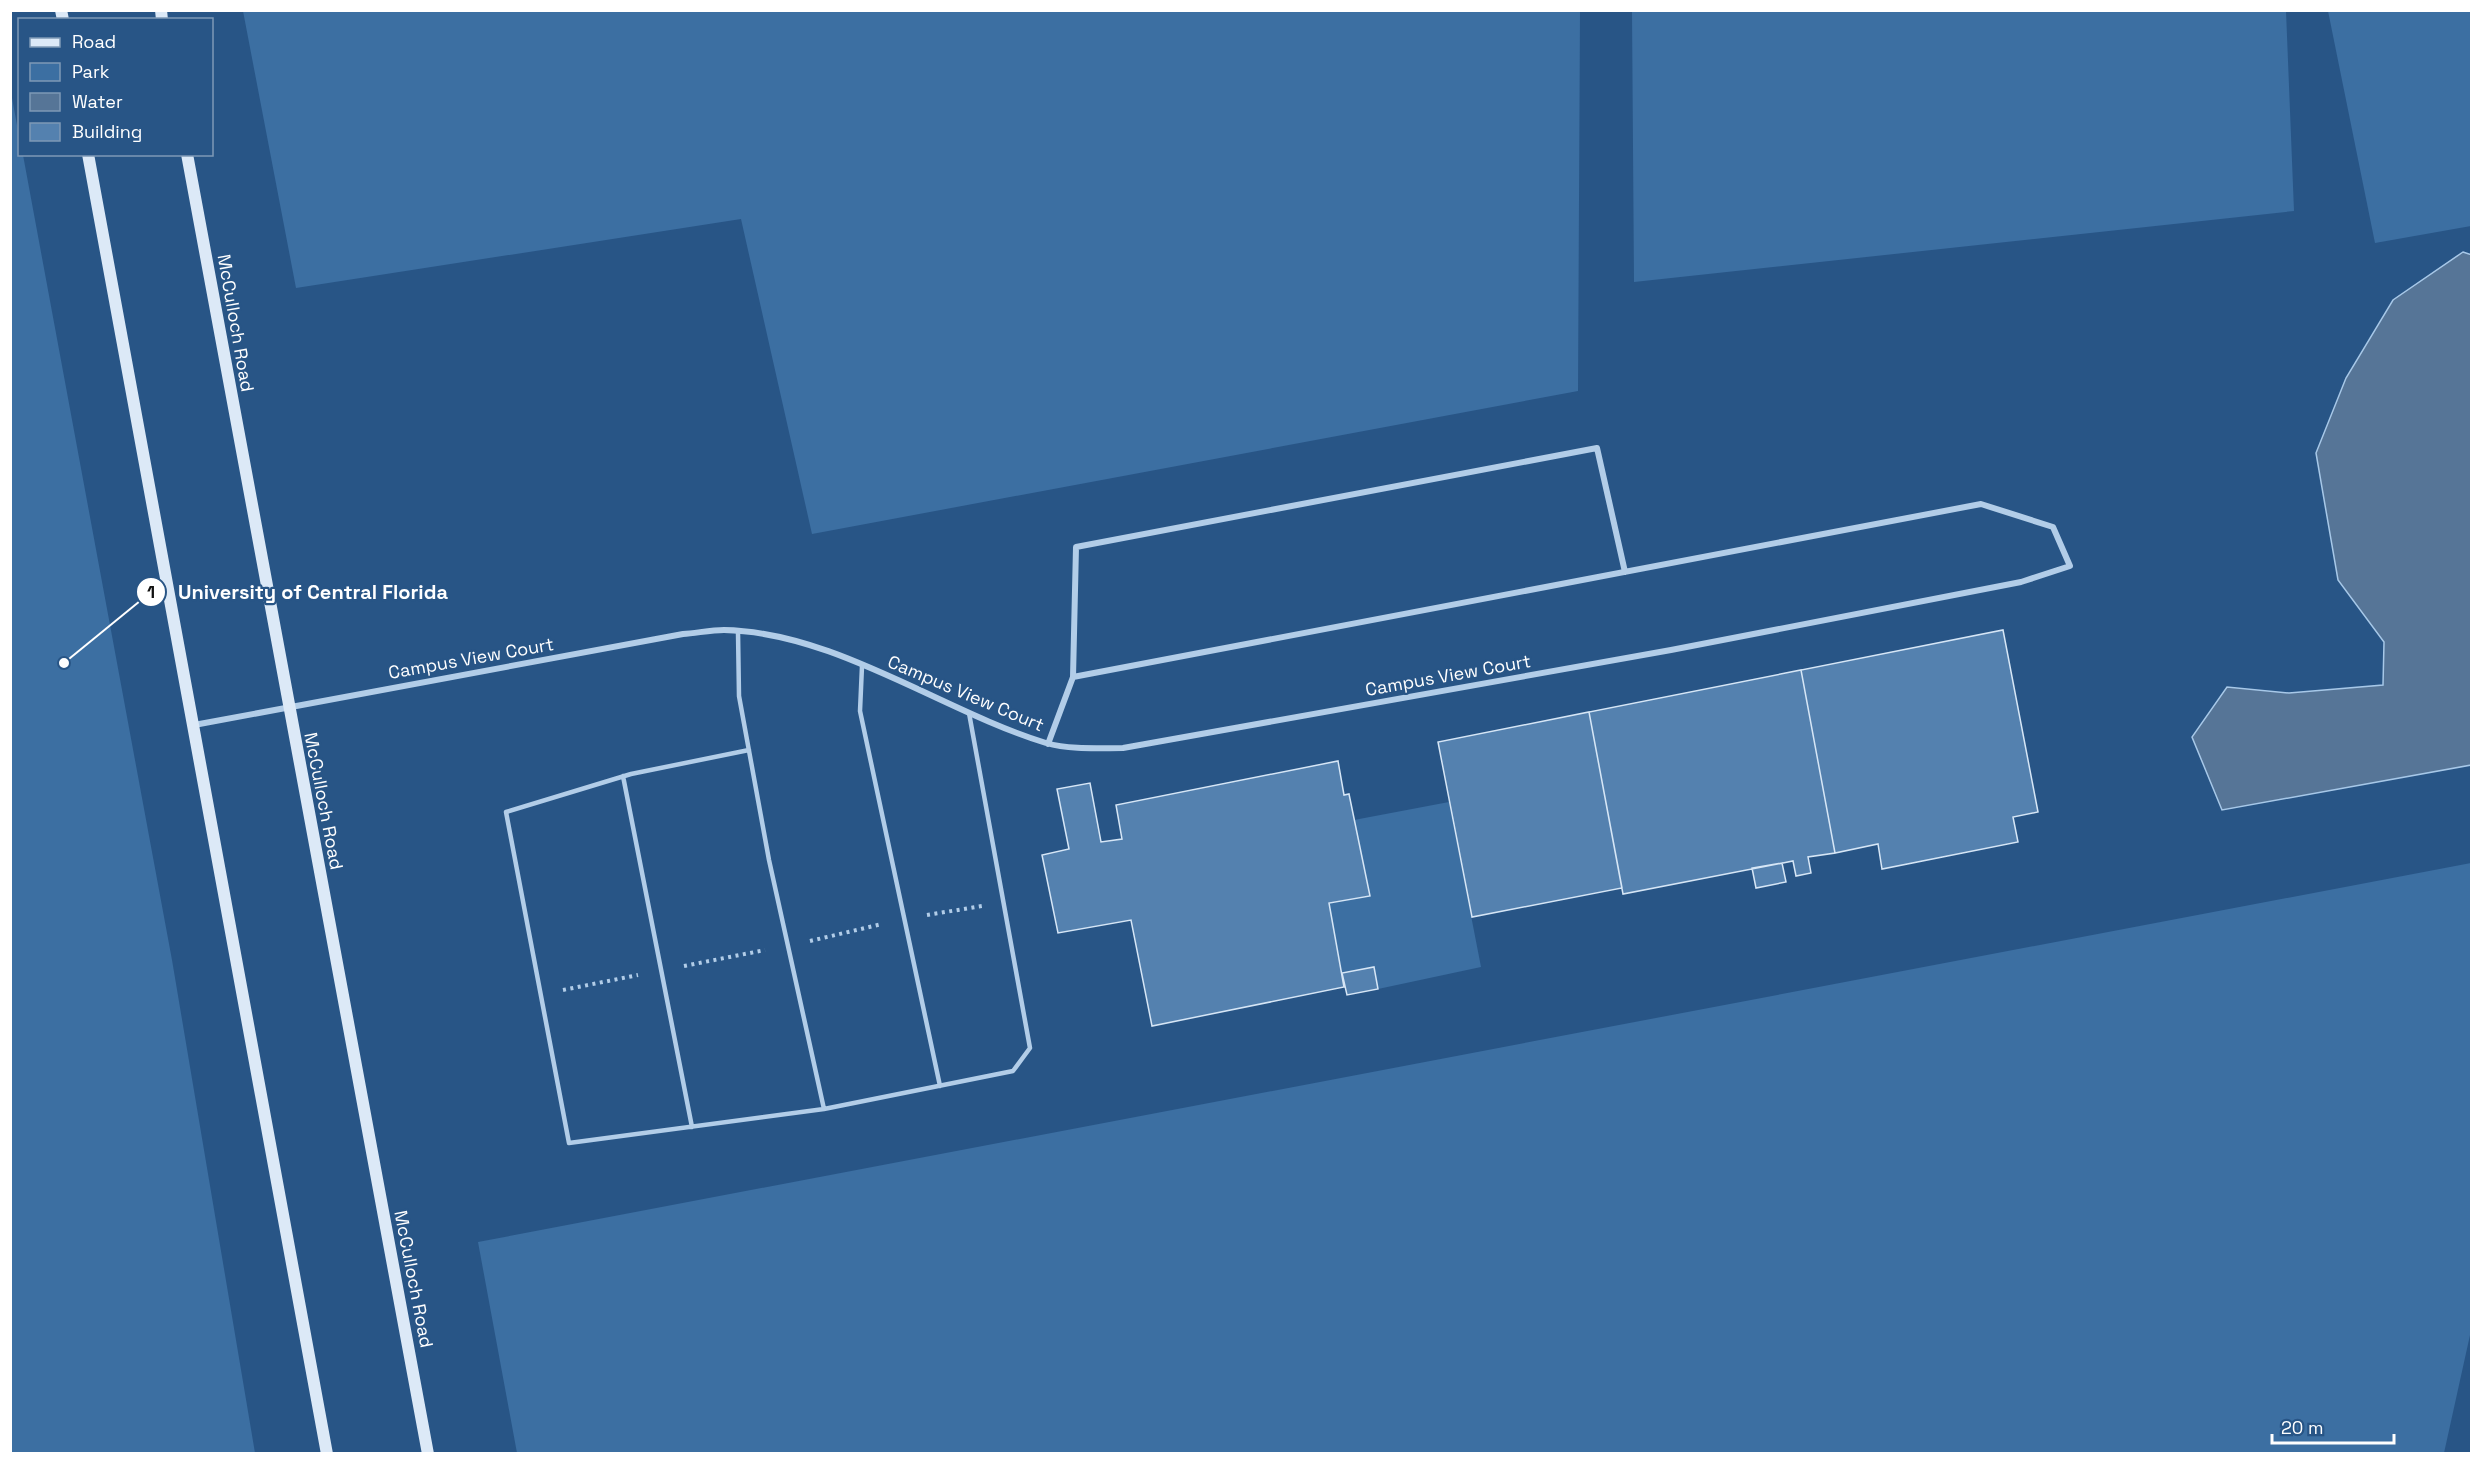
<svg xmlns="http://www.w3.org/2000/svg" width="2482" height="1464" viewBox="0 0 2482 1464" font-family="'Space Grotesk',sans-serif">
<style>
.green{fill:#3c6fa2}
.water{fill:#567597;stroke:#a7c8e8;stroke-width:1.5}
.building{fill:#5481af;stroke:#d6e6f6;stroke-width:1.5}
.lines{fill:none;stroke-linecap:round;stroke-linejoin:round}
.path{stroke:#b2cde8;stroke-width:4;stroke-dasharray:3 4.5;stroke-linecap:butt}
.service{stroke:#b2cde8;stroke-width:4.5}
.minor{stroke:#b2cde8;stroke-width:6}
.secondary{stroke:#dce9f7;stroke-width:12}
.labels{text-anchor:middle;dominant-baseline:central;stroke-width:4.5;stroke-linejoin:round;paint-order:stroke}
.street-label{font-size:18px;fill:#fff;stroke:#285586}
.leader{fill:none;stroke:#fff;stroke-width:2}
.callout-dot{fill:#fff;stroke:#285586;stroke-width:2}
.mark-label{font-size:18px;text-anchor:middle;font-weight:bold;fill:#111}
.callout-label{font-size:20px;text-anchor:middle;font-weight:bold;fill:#fff;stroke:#285586;stroke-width:4.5;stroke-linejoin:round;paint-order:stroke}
</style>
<rect width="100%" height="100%" fill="#285586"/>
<path class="green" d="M243,11H1580L1578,391L812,534L741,219L296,288Z
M1632,11H2286L2294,211L1634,282Z
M2328,11H2471V226L2375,243Z
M10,87L19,136L20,154L23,155L172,960L255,1453H11Z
M1449,802L1481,967L1378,989L1374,967L1342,973L1329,903L1370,896L1354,820Z
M2471,863L2472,1326L2444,1453H517L478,1242Z"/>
<path class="water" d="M2463,252L2472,255L2471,765L2222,810L2192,737L2227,687L2289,693L2383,685L2384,642L2338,580L2316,453L2346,378L2393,300Z"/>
<path class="building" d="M2003,630L2038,812L2013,817L2018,842L1882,869L1878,844L1835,853L1801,670Z
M1801,670L1835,853L1808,857L1811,873L1796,876L1793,861L1623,894L1589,712Z
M1589,712L1622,888L1472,917L1438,742Z
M1338,761L1344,795L1349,794L1370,896L1329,903L1344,987L1152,1026L1131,920L1058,933L1042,855L1069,849L1057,789L1090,783L1101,842L1122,839L1116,805Z
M1782,863L1786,882L1756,888L1752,868Z
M1374,967L1378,989L1347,995L1342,973Z"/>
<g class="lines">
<path class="path" d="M927,915L982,906
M810,941L882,924
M684,966L765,950
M563,990L638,975"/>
<path class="service" d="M738,632L739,696L769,860L824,1109L1013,1071L1030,1048L969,713
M862,666L860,711L940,1086
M749,750L631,774L506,812L569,1143L824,1109
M623,776L692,1127"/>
<path class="minor" d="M1073,677L1076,547L1597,448L1625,572
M194,725L683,634C697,633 711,630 724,630C835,632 942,711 1046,743C1070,750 1099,748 1123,748L1671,650L2021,582L2070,566L2053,527L1981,504L1073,677L1048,744"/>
<path class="secondary" d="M61,10L63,20
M161,10L162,20
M88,154L327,1454
M187,154L428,1454"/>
</g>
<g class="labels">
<g class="street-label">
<text transform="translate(236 323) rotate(80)">McCulloch Road</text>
<text transform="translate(471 658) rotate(-10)">Campus View Court</text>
<text transform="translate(1448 675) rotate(-10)">Campus View Court</text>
<text transform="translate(966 693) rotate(23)">Campus View Court</text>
<text transform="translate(324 801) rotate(79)">McCulloch Road</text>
<text transform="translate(414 1279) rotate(79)">McCulloch Road</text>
</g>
</g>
<path class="leader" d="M64 663L151 592"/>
<g class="callout-dot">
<circle cx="64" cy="663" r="6"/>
<circle cx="151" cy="592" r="15"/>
</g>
<g class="mark-label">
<text x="151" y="598">1</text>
</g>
<g class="callout-label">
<text x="313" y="599">University of Central Florida</text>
</g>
<rect width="2482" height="1464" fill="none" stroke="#ffffff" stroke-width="24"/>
<rect x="18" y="18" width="195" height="138" fill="#285586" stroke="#7e99b6" stroke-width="1.5"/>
<rect x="30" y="38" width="30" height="9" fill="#dce9f7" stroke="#7e99b6" stroke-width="1.5"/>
<text x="72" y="48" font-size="18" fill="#ffffff">Road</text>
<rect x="30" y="63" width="30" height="18" fill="#3c6fa2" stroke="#7e99b6" stroke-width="1.5"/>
<text x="72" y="78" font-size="18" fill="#ffffff">Park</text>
<rect x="30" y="93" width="30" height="18" fill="#567597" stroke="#7e99b6" stroke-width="1.5"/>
<text x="72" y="108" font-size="18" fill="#ffffff">Water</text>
<rect x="30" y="123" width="30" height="18" fill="#5481af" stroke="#7e99b6" stroke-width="1.5"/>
<text x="72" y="138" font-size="18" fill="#ffffff">Building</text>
<path d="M2272 1434v9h122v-9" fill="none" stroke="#ffffff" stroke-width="3"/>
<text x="2281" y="1434" font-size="18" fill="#ffffff" stroke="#285586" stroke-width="4.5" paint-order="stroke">20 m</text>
</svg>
